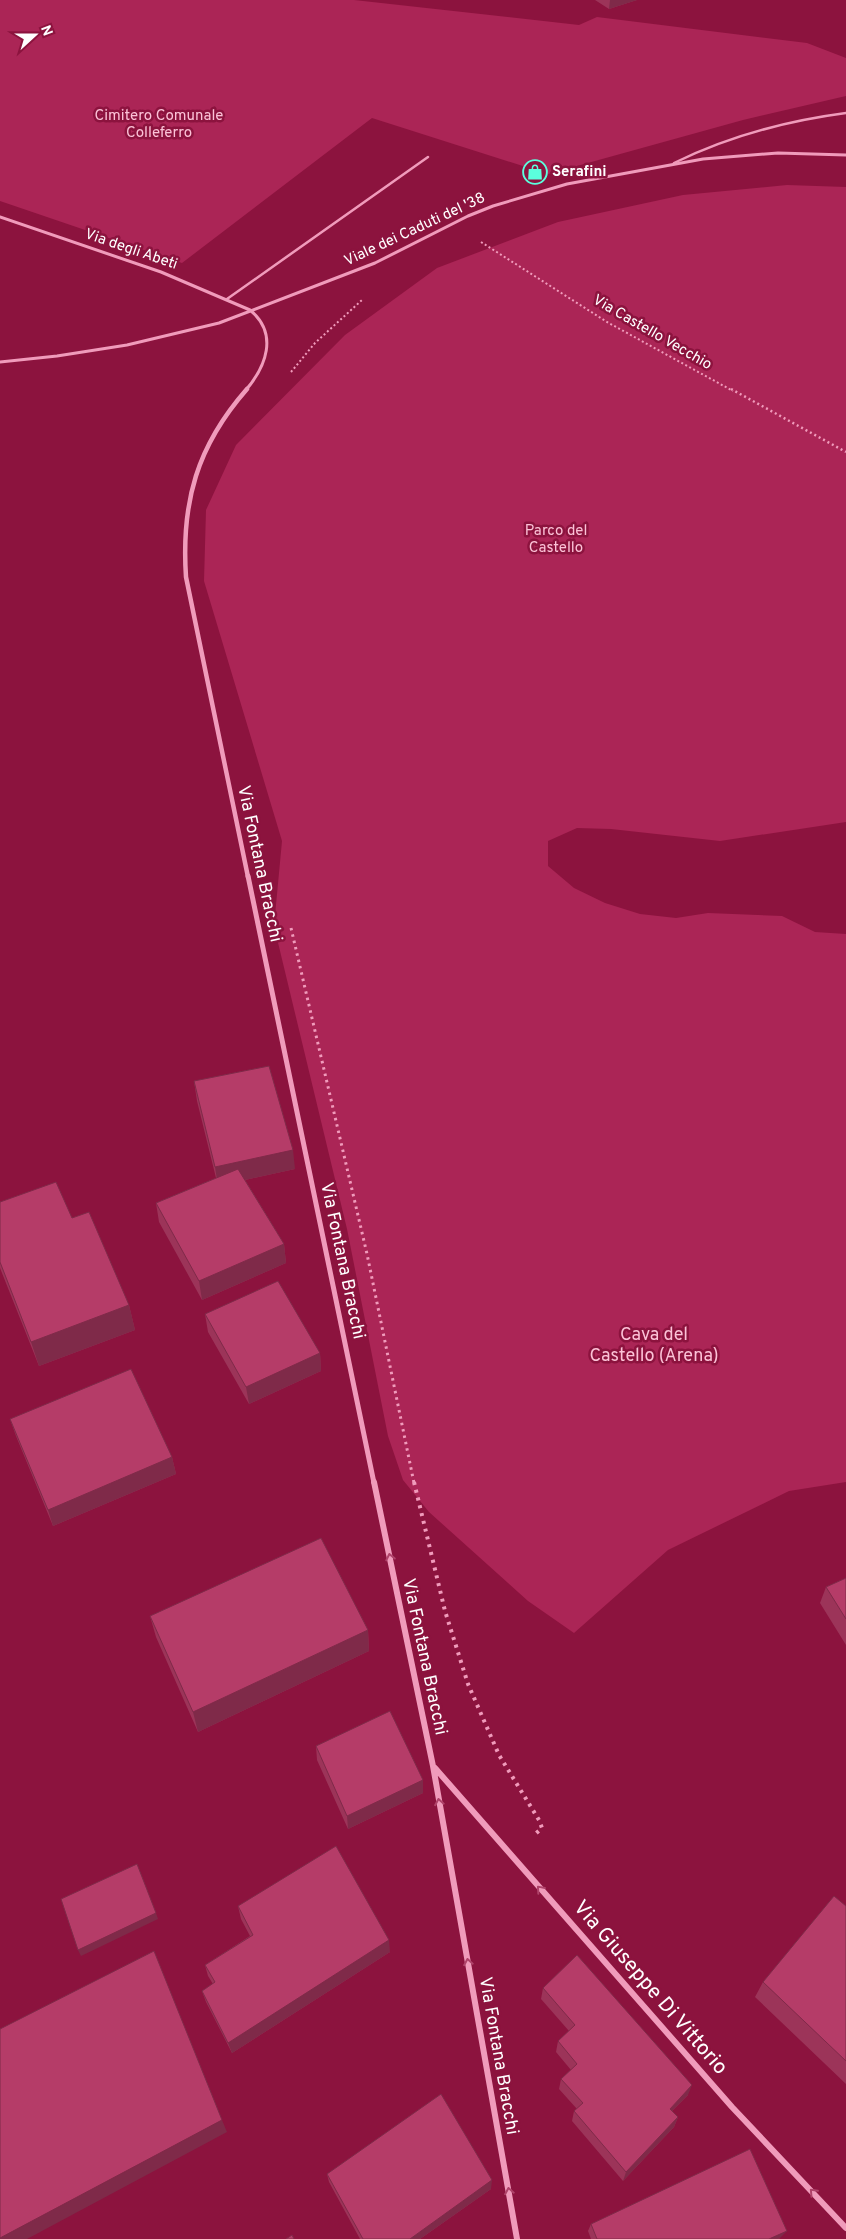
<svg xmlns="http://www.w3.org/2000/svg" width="846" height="2239" viewBox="0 0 846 2239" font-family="Overpass,sans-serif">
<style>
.green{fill:#ab2556}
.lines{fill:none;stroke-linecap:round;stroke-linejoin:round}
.path-far3{stroke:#f09bbb;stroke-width:2;stroke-dasharray:2 2.5;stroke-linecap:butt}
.path-far2{stroke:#f09bbb;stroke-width:2.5;stroke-dasharray:2 3;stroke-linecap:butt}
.path-far1{stroke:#f09bbb;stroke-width:3;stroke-dasharray:2.5 4;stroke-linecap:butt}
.path{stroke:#f09bbb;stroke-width:4;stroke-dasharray:3 5;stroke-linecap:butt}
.lane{stroke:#f09bbb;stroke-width:2.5}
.street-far3{stroke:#f09bbb;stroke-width:3}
.street-far2{stroke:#f09bbb;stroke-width:4.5}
.street-far1{stroke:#f09bbb;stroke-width:5}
.street{stroke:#f09bbb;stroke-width:6}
.wall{fill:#9c3459}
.shaded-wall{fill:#7f2a49}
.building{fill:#b53c68;stroke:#7f2a49}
.oneway{stroke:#af436a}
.labels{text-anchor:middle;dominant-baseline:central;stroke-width:5;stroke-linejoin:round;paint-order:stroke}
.far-park-label{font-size:15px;fill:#fcc2d7;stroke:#8c133e}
.far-poi-label{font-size:15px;font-weight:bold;fill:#fff;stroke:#8c133e;text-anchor:start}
.far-street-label{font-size:15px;fill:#fff;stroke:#8c133e}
.street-label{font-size:18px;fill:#fff;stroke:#8c133e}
.park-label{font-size:18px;fill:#fcc2d7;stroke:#8c133e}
.near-street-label{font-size:21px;fill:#fff;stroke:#8c133e}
</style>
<rect width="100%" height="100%" fill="#8c133e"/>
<path class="green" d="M0,0H354L579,25L597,17L807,43L846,58V96L743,120L548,174L372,118L182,263L0,201Z
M787,185L846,187V822L720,841L611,829L577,828L548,841V866L574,888L605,903L640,914L676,918L708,913L782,916L815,932L846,934V1482L789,1491L668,1550L574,1633L528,1601L429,1512L403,1480L388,1436L347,1229L274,926L282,841L204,581L206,510L236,445L345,335L437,268L558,222L683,195Z"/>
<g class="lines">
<path class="path-far3" d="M481,242L607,322L733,391
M291,372L315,343L362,300"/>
<path class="path-far2" d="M731,389L846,452"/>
<path class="path-far1" d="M291,928L367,1254L414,1483"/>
<path class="path" d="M414,1482L445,1611L468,1684L499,1755L539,1820L542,1828L534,1835"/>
<path class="lane" d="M674,163C729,136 785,121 846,113
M227,299L428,157"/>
<path class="street-far3" d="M0,217L161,272L250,310C279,334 266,367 245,391
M0,362L57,356L127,345L219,323L375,263L468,216L493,206L567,184L703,159L778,153L846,155"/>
<path class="street-far2" d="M247,389C197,446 181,502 186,577L248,877"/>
<path class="street-far1" d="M248,876L374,1483"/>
<path class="street" d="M374,1482L433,1766L517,2239
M435,1768L732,2107L846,2228"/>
</g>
<path class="wall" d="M595,0H637L609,9Z
M194,1081L295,1169L245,1180L284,1244L286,1263L202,1300L159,1222L156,1203L216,1178L197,1101Z
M0,1202L72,1218L129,1305L135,1330L39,1366L0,1268Z
M205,1314L320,1353L321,1371L249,1404L208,1332Z
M10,1419L172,1457L176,1474L53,1526L16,1436Z
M846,1578V1645L820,1603L826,1587Z
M150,1616L368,1630L369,1651L198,1732L156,1637Z
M316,1746L423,1793L348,1829L317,1760Z
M238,1906L390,1952L232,2053L206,2002L202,1991L213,1984L208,1976L205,1965L250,1936L241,1919Z
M846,1906V2084L755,1997L763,1982Z
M543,1988L688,2095L672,2111L678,2117L674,2127L623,2181L572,2121L574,2111L577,2109L559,2089L561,2079L571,2070L556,2052L558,2041L569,2031L541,1999Z
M327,2174L491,2189L420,2239H360L329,2182Z
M591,2224L780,2238L778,2239H591L588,2231Z"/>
<path class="shaded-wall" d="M610,0H637L609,9Z
M293,1150L295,1169L218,1186L215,1167Z
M284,1244L286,1263L202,1300L199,1281Z
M129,1305L135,1330L39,1366L31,1342Z
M320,1353L321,1371L249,1404L246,1387Z
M172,1457L176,1474L53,1526L48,1510Z
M368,1630L369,1651L198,1732L193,1712Z
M423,1780V1793L348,1829L347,1816Z
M156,1913L158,1919L81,1956L78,1950Z
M389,1940L390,1952L232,2053L228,2043Z
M692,2085L688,2095L665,2118L670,2109Z
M678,2117L674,2127L623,2181L626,2172Z
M222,2120L227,2132L27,2239H0V2238Z
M492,2180L491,2189L420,2239H410Z
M787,2231L780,2238L778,2239H769Z"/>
<path class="building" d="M269,1066L293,1150L215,1167L194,1081Z
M238,1169L284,1244L199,1281L156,1203Z
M56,1182L72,1218L89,1212L129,1305L31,1342L0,1262V1202Z
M278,1281L320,1353L246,1387L205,1314Z
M131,1369L172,1457L48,1510L10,1419Z
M321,1538L368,1630L193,1712L150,1616Z
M846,1578V1619L826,1587Z
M390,1711L423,1780L347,1816L316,1746Z
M336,1846L389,1940L228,2043L202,1991L215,1982L205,1965L253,1935L238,1906Z
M137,1864L156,1913L78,1950L61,1899Z
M834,1896L846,1906V2061L763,1982Z
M154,1951L222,2120L0,2238V2029Z
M577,1955L692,2085L670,2109L678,2117L626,2172L574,2111L583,2103L561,2079L577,2064L558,2041L575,2025L543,1988Z
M441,2094L492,2180L410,2239H363L327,2174Z
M750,2149L787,2231L769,2239H597L591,2224Z
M292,2235L294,2239H286Z"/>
<defs><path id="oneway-chevron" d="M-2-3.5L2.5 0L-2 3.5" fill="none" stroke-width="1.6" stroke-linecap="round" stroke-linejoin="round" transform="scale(1.25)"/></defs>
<g class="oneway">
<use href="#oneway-chevron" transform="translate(390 1557) rotate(-102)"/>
<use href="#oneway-chevron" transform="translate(439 1802) rotate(-100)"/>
<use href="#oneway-chevron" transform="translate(540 1889) rotate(-131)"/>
<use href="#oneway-chevron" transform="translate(468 1962) rotate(-100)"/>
<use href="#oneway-chevron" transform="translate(509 2191) rotate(-100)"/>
<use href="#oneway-chevron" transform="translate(813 2192) rotate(-133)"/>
</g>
<defs>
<g id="shop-ring" transform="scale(1.25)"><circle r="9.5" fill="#8c133e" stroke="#5bffdd" stroke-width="1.5"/><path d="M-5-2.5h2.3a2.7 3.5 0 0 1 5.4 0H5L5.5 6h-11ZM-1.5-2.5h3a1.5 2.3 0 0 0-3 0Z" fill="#5bffdd"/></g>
</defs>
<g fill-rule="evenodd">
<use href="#shop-ring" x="535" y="172"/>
</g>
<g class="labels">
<g class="far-park-label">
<text x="159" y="116">Cimitero Comunale<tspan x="159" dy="17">Colleferro</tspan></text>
<text x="556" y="531">Parco del<tspan x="556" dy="17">Castello</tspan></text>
</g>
<g class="far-poi-label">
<text x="552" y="172">Serafini</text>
</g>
<g class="far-street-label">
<text transform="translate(415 230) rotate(-25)">Viale dei Caduti del '38</text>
<text transform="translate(131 250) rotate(19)">Via degli Abeti</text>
<text transform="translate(652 333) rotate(30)">Via Castello Vecchio</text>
</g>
<g class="street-label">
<text transform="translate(259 864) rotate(78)">Via Fontana Bracchi</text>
<text transform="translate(342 1261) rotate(78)">Via Fontana Bracchi</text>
<text transform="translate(424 1657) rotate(78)">Via Fontana Bracchi</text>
<text transform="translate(498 2056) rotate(80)">Via Fontana Bracchi</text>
</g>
<g class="park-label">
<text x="654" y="1335">Cava del<tspan x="654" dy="21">Castello (Arena)</tspan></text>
</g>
<g class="near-street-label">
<text transform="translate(650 1988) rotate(49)">Via Giuseppe Di Vittorio</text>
</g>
</g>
<g transform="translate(35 35) rotate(69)" stroke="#8c133e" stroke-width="4" paint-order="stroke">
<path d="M0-4L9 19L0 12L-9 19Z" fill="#ffffff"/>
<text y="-8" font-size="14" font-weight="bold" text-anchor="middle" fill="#ffffff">N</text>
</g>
</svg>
